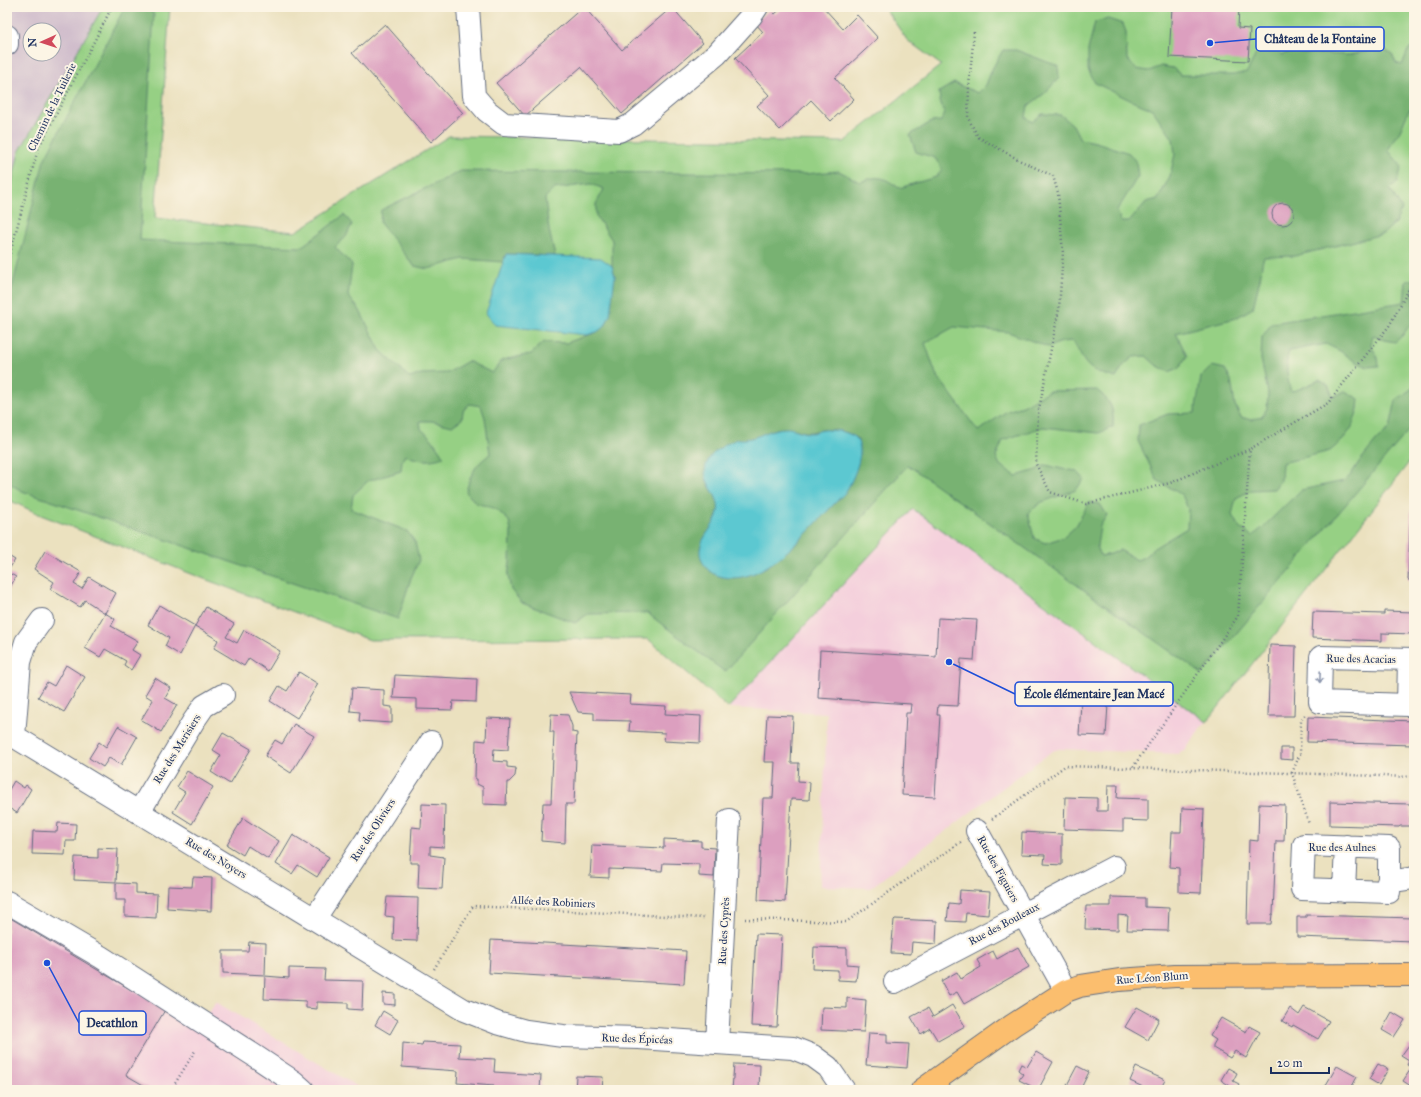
<svg xmlns="http://www.w3.org/2000/svg" width="1421" height="1097" viewBox="0 0 1421 1097" font-family="'IM FELL Great Primer',serif">
<style>
.built{fill:#f4cfdc}
.industrial{fill:#d0bdcc;fill-rule:evenodd}
.green{fill:#96d084;stroke:#588071}
.forest{fill:#78b272;stroke:#4a7068;fill-rule:evenodd}
.water{fill:#5bc8d1;stroke:#3b7c98}
.building{fill:#dc9fbf}
.lines{fill:none;stroke-linecap:round;stroke-linejoin:round}
.minor-casing{stroke:#646d80;stroke-width:24}
.major-casing{stroke:#646d80;stroke-width:24}
.path{stroke:#646d80;stroke-width:2.5;stroke-dasharray:1 3;stroke-linecap:butt}
.minor{stroke:#fff;stroke-width:22}
.major{stroke:#fbbe6e;stroke-width:22}
.oneway{stroke:#8d97ae}
.labels{text-anchor:middle;dominant-baseline:central;stroke-width:4;stroke-linejoin:round;paint-order:stroke}
.street-label{font-size:11px;fill:#1b2f5e;stroke:#fcf5e5}
.leader{fill:none;stroke:#1d4ed8;stroke-width:1.5}
.callout-dot{fill:#1d4ed8;stroke:#fcf5e5;stroke-width:1.5}
.callout{fill:#fcf5e5;stroke:#1d4ed8;stroke-width:1.5}
.callout-label{font-size:12px;text-anchor:middle;font-weight:bold;fill:#1b2f5e}
</style>
<rect width="100%" height="100%" fill="#fcf5e5"/>
<filter id="ink" filterUnits="userSpaceOnUse"><feTurbulence type="fractalNoise" baseFrequency=".025" numOctaves="2"/><feDisplacementMap in="SourceGraphic" scale="8" xChannelSelector="R" yChannelSelector="G"/><feConvolveMatrix kernelMatrix="1 2 1 2 8 2 1 2 1" color-interpolation-filters="sRGB"/></filter>
<filter id="wash" filterUnits="userSpaceOnUse"><feTurbulence type="fractalNoise" baseFrequency=".012" numOctaves="4" result="noise"/><feDisplacementMap in="SourceGraphic" scale="16" xChannelSelector="R" yChannelSelector="G"/><feGaussianBlur stdDeviation="0.9" result="paint"/><feColorMatrix in="noise" values="0 0 0 0 0 0 0 0 0 0 0 0 0 0 0 0 0 1.4 0 .05"/><feComposite in="paint" operator="in"/></filter>
<g filter="url(#wash)">
<rect width="100%" height="100%" fill="#ebe1bf"/>
<path class="built" d="M913,509L1207,722L1203,726L1201,727L1185,751H1181L1179,754L1059,749L1052,751L870,888L820,886L827,713L728,708Z
M7,899L206,1015L216,1002L363,1090H7Z"/>
<path class="industrial" d="M7,7H103L19,152L7,205ZM30,30H54V54H30Z"/>
<path class="green" d="M103,7H170L155,218L295,232L449,136L844,142L941,65L907,40L884,7H1414V456L1207,722L913,509L728,708L648,639L370,640L207,580L41,515L11,501L7,503V205L19,152Z"/>
<path class="forest" d="M125,7H146L154,14L140,240L301,247L344,215L352,224L346,237L335,247L352,265L348,296L359,309L380,350L410,378L421,374L447,373L468,361L492,373L502,360L531,354L544,342L566,343L597,332L615,276L612,266V240L596,216V204L604,189L591,184L554,189L545,198L549,230L555,256L506,254L503,262L463,259L428,269L414,266L380,223L381,210L461,171L805,174L839,171L860,182C879,175 882,176 899,188L936,177L942,169L935,158L916,152L910,135L931,122L941,121L945,114L940,101L939,92L954,83L978,93L986,85L992,69L1003,50H1016L1058,66L1059,78L1045,93L1028,106L1026,117L1032,122L1042,114L1061,115L1073,125L1080,139L1096,142L1129,153L1136,162L1138,176L1117,211L1121,222H1129L1146,202L1158,199L1170,176L1175,154L1173,139L1152,109L1134,102L1095,83L1088,70V50L1095,22L1108,19L1123,24L1126,32L1127,59L1136,69L1149,71L1161,66L1173,68L1181,75H1233L1247,72L1256,54L1270,46L1275,48L1282,55L1289,52L1348,55L1382,48L1392,54L1396,63L1402,65L1408,50L1414,47V110H1409L1400,131L1388,150L1402,167L1397,182L1390,189L1402,209L1395,223L1383,234L1295,256L1264,257C1261,264 1262,271 1260,279C1258,289 1255,298 1253,308L1236,318L1176,333L1187,356L1179,368L1169,372L1156,365L1146,356L1133,357L1123,366L1116,378C1086,370 1087,367 1073,341L1062,342L1048,347L1008,332L954,327L925,343L936,374L978,431L1007,411L1023,406L1049,391L1097,390C1112,403 1114,408 1113,427L1099,433L1043,427L1003,440L996,457L1000,465L1016,476L1034,471L1046,465L1062,469L1077,471L1084,479L1076,490L1042,502L1028,513L1034,538L1045,543L1064,537L1076,526L1089,502L1100,504L1107,515L1100,526L1097,546L1101,556L1111,554L1120,550L1137,560L1144,557L1154,548L1187,528L1188,509L1182,495L1157,480L1138,441L1139,425L1168,414L1195,413L1201,377L1212,366L1225,369L1231,380L1235,405L1241,417L1251,420L1262,417L1267,408L1268,393L1261,359L1262,337L1272,323L1404,302L1406,281L1414,279V327L1409,326L1403,335L1395,342L1384,340L1373,336L1371,345L1378,358L1379,366L1368,367L1356,362L1340,351L1326,344L1289,351C1285,361 1287,380 1291,391L1297,390L1319,380L1328,385L1333,397L1345,391L1359,399L1358,409L1352,427L1343,440L1330,451L1282,463L1281,480L1274,489L1252,490L1236,498L1232,515L1239,527L1252,536L1261,529L1301,490L1344,481L1350,476L1359,462L1377,440L1390,428L1396,400L1414,387V424L1202,674L908,465L725,672L647,613L588,614L575,623L522,603L511,590L508,576L510,562L511,532L509,521L496,509L476,503L466,492C471,473 474,466 490,454L485,418L481,406L469,404L463,411L462,419L452,426L432,421H420L421,429L431,438L444,457C428,462 420,461 405,455L402,461L401,471L368,481L353,495L351,509L407,531L415,542L419,560L411,578L398,619L22,491L7,482V308L44,160ZM797,430C809,435 814,430 825,430C835,429 851,432 858,440C857,461 857,474 845,492L795,545L700,548C705,538 717,522 719,511C721,490 696,485 710,458Z"/>
<path class="water" d="M506,254L601,258L612,266L615,276L610,315L605,326L597,332L587,335L495,325L486,313Z
M789,428C796,429 803,433 810,433C816,433 821,429 828,430C836,430 851,432 856,439C867,451 852,482 845,493C815,521 762,596 714,574C706,570 699,559 700,550C701,536 716,526 718,512C722,491 693,480 711,456C717,449 730,441 739,439C743,439 747,439 751,438C760,436 768,431 777,429C781,428 785,428 789,428Z"/>
<g id="blocks">
<path class="building" d="M583,7H584L622,50L672,7L703,43L622,114L581,67L525,116L496,83Z
M783,7H823L843,29L857,15L878,38L835,78L854,99L831,121L811,100L780,130L757,106L769,95L735,58L763,32L755,23L770,9L775,14Z
M1172,7H1239L1238,28L1250,29L1248,61L1169,57Z
M385,24L463,113L431,142L352,53Z
M1272 214a11 11 0 1 1 22 0a11 11 0 1 1-22 0Z
M1411,509H1414V580H1408Z
M45,551L81,572L74,584L82,589L89,577L116,593L105,613L85,600L80,607L50,589L54,582L34,569Z
M7,555L15,560L7,572L16,577L7,592Z
M159,605L195,626L180,655L165,646L169,638L148,625Z
M206,607L234,624L226,637L237,643L244,630L280,651L268,671L249,658L244,666L214,648L218,640L195,626Z
M1384,611L1414,612V634L1382,633V641L1312,638L1313,612L1384,614Z
M105,613L115,619L111,626L138,641L132,650L140,655L131,670L124,665L126,661L105,649L100,657L85,648Z
M938,618L977,620L974,660L961,659L958,706L938,705L937,715H940L935,797L902,795L906,713H910L911,704L818,698L820,650L936,657Z
M1270,645L1296,646L1294,716H1268Z
M66,665L85,677L64,712L38,697L47,682L54,686Z
M299,672L318,684L297,718L270,701L279,686L287,691Z
M395,675L477,679L476,702L453,701L452,710L417,709V699L393,698Z
M155,678L171,688L165,698L177,705L161,732L141,720L153,700L145,695Z
M1082,686L1109,688L1106,736L1079,735Z
M352,688L384,690V706L392,707V723L359,721L360,712L350,711Z
M569,692L631,695L630,704L666,706L665,714L701,716L700,743L664,741L665,733L629,731L630,721L594,720V713L578,712Z
M551,714L568,715L572,726V732L577,733L574,804H566L565,843L541,841L543,803H551L554,732H550Z
M767,715L793,716L791,763H799L798,781L810,782L809,800L791,799L785,902L758,900L763,798H773L775,762H764Z
M1308,717L1414,721L1413,745L1307,742Z
M487,718L510,719L508,750L494,749L493,761L507,762V767L516,768L515,776L509,782H507L506,805L483,804V787L477,784V779H475L476,740L486,741Z
M294,724L314,736L291,773L265,756L275,740L282,744Z
M118,726L137,737L121,765L109,758L103,767L89,758L99,742L106,747Z
M223,733L251,749L230,784L211,772L221,755L213,750Z
M1281,748H1292V760L1281,759Z
M187,771L213,787L192,824L173,812L185,792L177,787Z
M14,781L24,788L26,785L31,789L17,813L7,807V793Z
M1108,785H1118L1117,798L1148,799V821L1123,820V831L1064,829L1065,797L1097,798V811H1107Z
M1330,802L1411,804L1410,826H1400L1399,827L1330,825Z
M422,804L445,805L444,847L430,846V855L444,857L442,889L418,888L419,863H410L412,827L421,828Z
M1259,804L1285,805L1284,841H1276L1273,914H1272L1271,924H1247L1249,840L1258,841Z
M1182,808L1204,809L1201,893L1179,892V868L1170,867L1172,832H1181Z
M243,818L279,841L268,859L248,846L243,855L227,845Z
M58,823L76,824L75,841H66L65,855L32,854L33,831L57,832Z
M1022,832L1062,834V865L1044,864L1045,855L1021,854Z
M293,835L329,857L317,877L298,865L292,874L276,864Z
M664,839L701,841V847L715,848L714,877L699,876V864L663,863L662,871L609,869V878L590,877L592,845L664,848Z
M98,848L118,849L116,882L74,880L75,857L98,858Z
M193,877L212,878L211,911L167,908L168,886L192,887Z
M116,883L136,884V893L157,894L156,918L125,916V900H116Z
M960,890L990,892L988,915L966,913L965,922L947,921L949,903L959,904Z
M387,897L418,898L417,941L393,940L394,917L385,916Z
M1111,897L1145,898V907L1169,908L1168,931L1127,930L1128,916L1118,915V930L1085,929L1086,906H1111Z
M1306,915L1414,918V941L1297,937V917H1306Z
M7,916L165,1010L126,1075L152,1090H7Z
M895,919L937,921L936,944L912,942L911,954L891,953L894,920Z
M756,934L782,935L777,1027L751,1026Z
M491,940L686,951L684,984L489,973Z
M249,942L266,943L265,975L223,973V951H248Z
M814,947L847,948V964L858,965L856,981L838,980V970L813,969Z
M1018,947L1029,967L964,1004L957,992L949,996L941,981L957,972L961,979L981,967L977,960L993,951L997,959Z
M289,968L325,969L324,980L363,981L362,1010L348,1009V1003L317,1002V1009L306,1008V1001L264,999L265,976L289,978Z
M383,993L395,994V1005L383,1004Z
M847,998L866,1000L864,1032L821,1030L822,1007L847,1008Z
M952,1005L965,1026L938,1041L930,1028L921,1034L911,1017L928,1008L933,1017Z
M1137,1007L1159,1019L1148,1040L1125,1027Z
M1304,1007L1329,1021L1318,1039L1293,1025L1292,1027L1282,1021L1290,1008L1299,1015Z
M383,1011L398,1020L390,1034L375,1025Z
M1392,1012L1405,1020L1394,1037L1382,1030Z
M1221,1018L1246,1032L1249,1026L1260,1032L1246,1058L1235,1051L1230,1058L1213,1048V1045L1216,1040L1210,1036Z
M869,1033L887,1034V1043L909,1044L907,1068L866,1065Z
M423,1042L460,1044L459,1057L495,1059L494,1072L541,1075L540,1090H493L494,1086L457,1083L458,1071L402,1067L403,1043L422,1045Z
M1409,1045L1414,1048V1088L1403,1081L1412,1067L1407,1065L1409,1061L1401,1056Z
M1036,1052L1053,1062L1038,1090L1036,1088L1035,1090H1031L1029,1089L1031,1086L1019,1080L1023,1074L1018,1070L1021,1064L1027,1067Z
M734,1064L760,1065L759,1090H732Z
M1378,1064L1388,1069L1379,1085L1369,1079Z
M1077,1066L1089,1072L1080,1090H1077L1067,1085Z
M1337,1066L1357,1077L1350,1090H1323Z
M1136,1067L1165,1080L1160,1090H1142L1143,1087L1130,1081Z
M1228,1068L1237,1073L1233,1081L1239,1084L1236,1090H1227L1230,1086L1221,1080Z
M576,1076L603,1077L602,1090H575Z"/>
</g>
</g>
<g filter="url(#ink)">
<use href="#blocks" fill-opacity="0" stroke="#646d80" stroke-width="1"/>
<g class="lines">
<g class="minor-casing">
<path id="minor" d="M468,7L474,96L487,111L504,124L619,131L633,124L717,54L751,16L757,7
M7,36V44
M1409,660L1408,705L1320,702L1321,657L1414,659
M7,732L464,1010L497,1023L526,1031L563,1036L639,1038L793,1048L813,1056L828,1067L844,1090
M14,736L20,662L26,642L42,620
M139,812L193,722L204,706L223,695
M977,831L1066,991
M1304,845L1389,848V892L1302,889Z
M1388,882L1414,878
M1344,891L1346,846
M7,902L101,957L255,1056L294,1082L303,1090
M315,918L431,742
M895,982L1114,867
M717,1043L729,820"/>
</g>
<g class="major-casing">
<path id="major" d="M922,1090L1013,1025L1066,991L1080,986L1119,980L1175,976L1414,975"/>
</g>
<path class="path" d="M1383,7L1414,9
M974,32L969,86L968,118L978,137L1021,161L1053,176L1058,193L1063,253L1059,309L1038,414L1036,464L1050,492L1086,504L1170,483L1250,449
M7,265L38,149L112,7
M1305,715L1301,720L1300,754L1292,773L1309,824
M1133,767L1238,616L1250,449L1328,403L1389,326L1414,280
M992,819L1065,766L1414,777
M745,919L846,922L961,842
M434,969L473,906L704,918
M171,1090L195,1051"/>
<use href="#minor" class="minor"/>
<use href="#major" class="major"/>
</g>
<defs><path id="oneway-shaft" d="M-6 0H5M1.5-3L5.5 0L1.5 3" fill="none" stroke-width="1.6" stroke-linecap="round" stroke-linejoin="round"/></defs>
<use class="oneway" href="#oneway-shaft" transform="translate(1320 677) rotate(92)"/>
</g>
<g class="labels">
<g class="street-label">
<text transform="translate(52 107) rotate(-64)">Chemin de la Tuilerie</text>
<text transform="translate(1361 659) rotate(1)">Rue des Acacias</text>
<text transform="translate(177 749) rotate(-58)">Rue des Merisiers</text>
<text transform="translate(373 830) rotate(-57)">Rue des Oliviers</text>
<text x="1342" y="847">Rue des Aulnes</text>
<text transform="translate(216 858) rotate(31)">Rue des Noyers</text>
<text transform="translate(998 869) rotate(61)">Rue des Figuiers</text>
<text transform="translate(553 902) rotate(3)">Allée des Robiniers</text>
<text transform="translate(1004 924) rotate(-28)">Rue des Bouleaux</text>
<text transform="translate(724 931) rotate(-87)">Rue des Cyprès</text>
<text transform="translate(1152 978) rotate(-4)">Rue Léon Blum</text>
<text transform="translate(637 1039) rotate(2)">Rue des Épicéas</text>
</g>
</g>
<path class="leader" d="M1210 43L1256 39M949 662L1015 694M47 963L79 1023"/>
<g class="callout-dot">
<circle cx="1210" cy="43" r="4"/>
<circle cx="949" cy="662" r="4"/>
<circle cx="47" cy="963" r="4"/>
</g>
<g class="callout">
<rect x="1256" y="27" width="128" height="24" rx="4"/>
<rect x="1015" y="682" width="158" height="24" rx="4"/>
<rect x="79" y="1011" width="67" height="24" rx="4"/>
</g>
<g class="callout-label">
<text x="1320" y="43">Château de la Fontaine</text>
<text x="1094" y="698">École élémentaire Jean Macé</text>
<text x="112" y="1027">Decathlon</text>
</g>
<rect width="1421" height="1097" fill="none" stroke="#fcf5e5" stroke-width="24"/>
<g transform="translate(42 42) rotate(267)"><circle r="19" fill="#fcf5e5" stroke="#a2a6af"/>
<path d="M0-3L7 15L0 10L-7 15Z" fill="#d1495b"/>
<text y="-6" font-size="11" font-weight="bold" text-anchor="middle" fill="#1b2f5e">N</text>
</g>
<path d="M1271 1067v6h58v-6" fill="none" stroke="#1b2f5e" stroke-width="2"/>
<text x="1277" y="1067" font-size="12" fill="#1b2f5e" stroke="#fcf5e5" stroke-width="3" paint-order="stroke">20 m</text>
</svg>
